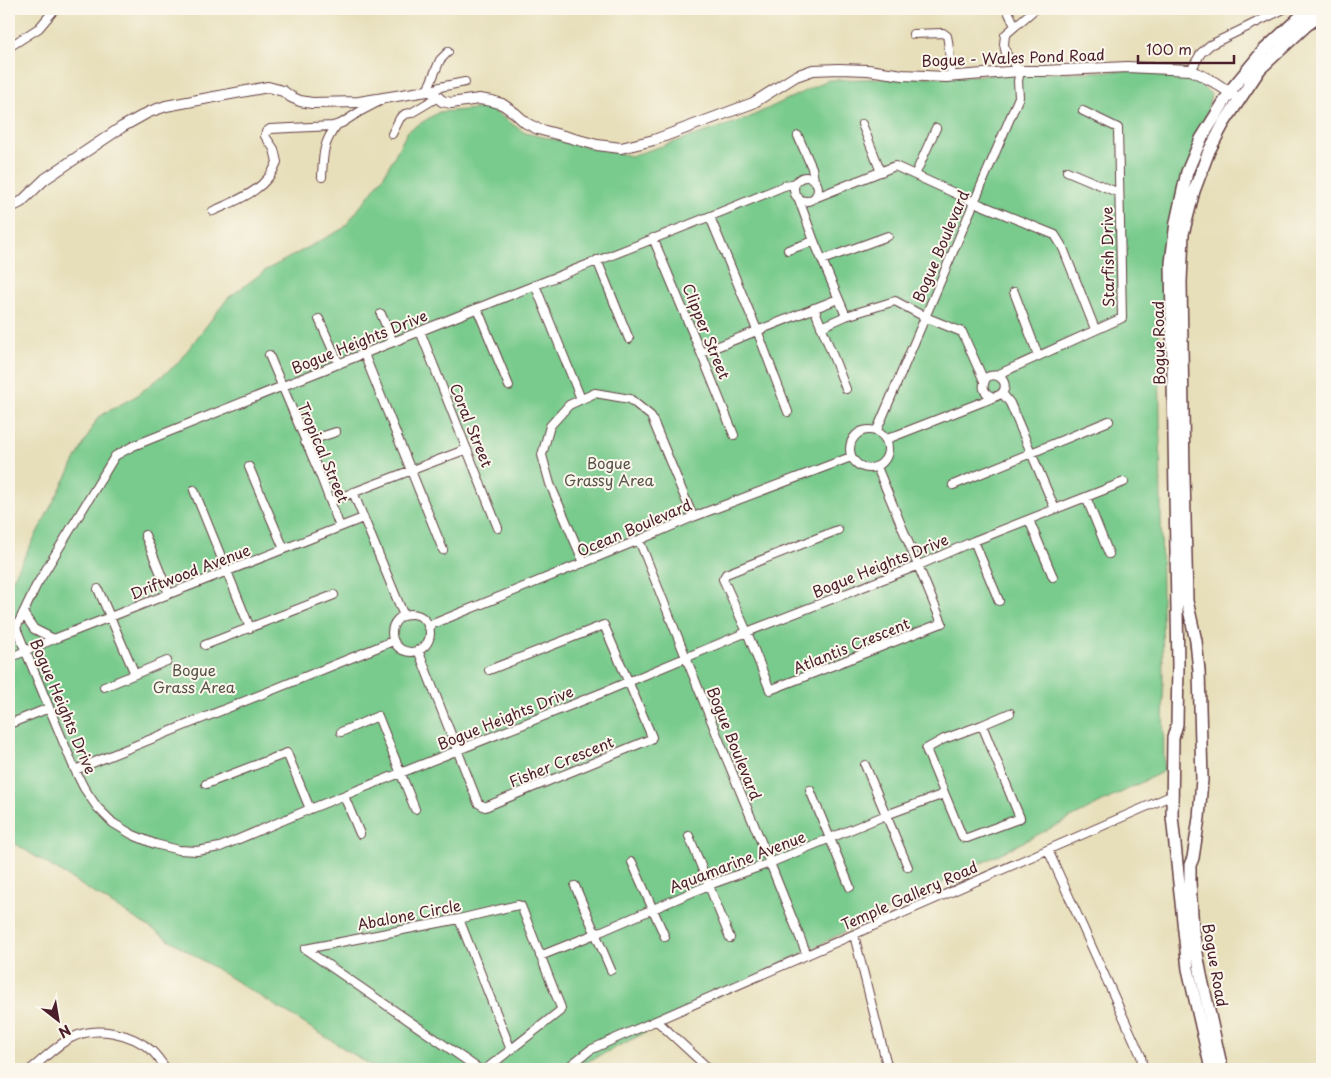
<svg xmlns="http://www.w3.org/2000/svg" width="1331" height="1078" viewBox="0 0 1331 1078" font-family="'Playpen Sans',sans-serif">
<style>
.green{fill:#79cb8d;stroke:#62755c}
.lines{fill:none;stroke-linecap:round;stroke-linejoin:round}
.street-casing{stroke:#623c40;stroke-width:10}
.secondary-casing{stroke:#623c40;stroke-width:12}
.primary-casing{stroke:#623c40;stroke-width:14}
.street{stroke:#fff;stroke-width:8}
.secondary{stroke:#fff;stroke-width:10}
.primary{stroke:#fff;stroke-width:11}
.labels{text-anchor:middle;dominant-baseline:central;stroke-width:4;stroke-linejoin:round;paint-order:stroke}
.street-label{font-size:15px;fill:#4a1f2b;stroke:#fbf7ec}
.park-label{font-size:15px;fill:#585348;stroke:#fbf7ec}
</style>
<rect width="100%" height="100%" fill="#fbf7ec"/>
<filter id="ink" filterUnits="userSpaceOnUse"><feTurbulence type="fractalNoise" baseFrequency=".02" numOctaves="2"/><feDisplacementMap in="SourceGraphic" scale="10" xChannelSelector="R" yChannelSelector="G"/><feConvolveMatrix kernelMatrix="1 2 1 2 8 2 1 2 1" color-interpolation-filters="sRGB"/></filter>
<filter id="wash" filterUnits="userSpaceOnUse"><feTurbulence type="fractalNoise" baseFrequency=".0096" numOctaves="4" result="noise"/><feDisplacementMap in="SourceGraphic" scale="20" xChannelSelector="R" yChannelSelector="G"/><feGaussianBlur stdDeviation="1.12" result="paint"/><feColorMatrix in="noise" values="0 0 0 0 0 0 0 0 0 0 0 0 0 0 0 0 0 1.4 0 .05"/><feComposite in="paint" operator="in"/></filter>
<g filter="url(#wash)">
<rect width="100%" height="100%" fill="#e7dfba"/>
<path class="green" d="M1182,69L1211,94L1159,332L1164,771L573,1069H377L9,840V586L98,417L136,396L176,365L228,298L266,270L344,228L383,177L408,131L439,112L489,108L525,133L631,156L746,119L828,80Z"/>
</g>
<g filter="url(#ink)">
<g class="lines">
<g class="street-casing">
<path id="street" d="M1007,9L1015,26
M913,34L943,33L947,36L948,41L952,77
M9,47L39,28L55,9
M1191,70L1201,53L1210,45L1284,9
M427,91L440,60L448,52
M431,91L440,87L465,82
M862,124L881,172
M392,134L400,118L405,114L411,113L438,97
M798,136L812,168L814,180
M1067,171L1119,193
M915,175L936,128
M322,177C323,155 323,142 337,125
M794 189a12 12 0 1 1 24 0a12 12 0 1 1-24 0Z
M796,183L784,186C694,224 603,258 513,294C386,344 260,396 133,446L115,456L36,586L16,628L75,770L84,788L97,807L113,823L133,835L155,844L179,850L197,851L220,847L310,809L604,692L747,632L917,566L974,541L1124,482
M798,197L814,241L846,316
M812,199L895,166L974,202L1055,235L1063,248L1095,329
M213,211C238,200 267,190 277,162L274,149L265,136L266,132L270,129L333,126L342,123L359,112L380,101
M710,217L757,330L788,412
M653,238L701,353L734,435
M788,250L814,241
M597,260L629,339
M822,260L888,236
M535,285L581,399
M1014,292L1038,355
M477,308L509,386
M814,308L846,389
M381,314L393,342
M319,319L339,364
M821,327L846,316L895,301L925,317L962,332L984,381
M420,331L498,528
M701,353L838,299
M364,354L443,550
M269,355L321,477L340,527
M997,375L1122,318L1118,128L1083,111
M1002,393L1010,403L1055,509
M850 449a19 19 0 1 1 38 0a19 19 0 1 1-38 0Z
M877,430L1019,97L1018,81L1020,71L1006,54L1004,44L1005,35L1035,9
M887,439L982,402C987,400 998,396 1001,394C1011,384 999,371 987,377C981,386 983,393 993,397
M305,442L336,432
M249,467L284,549
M953,485L1109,421
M194,490L250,628
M353,492L404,616
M1086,497L1109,554
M331,501L467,449
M1029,520L1053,577
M838,530L726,574L723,579L747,632L770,690L942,623L877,467
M145,535L169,594
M639,540L725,755L770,863L807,955
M974,541L999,601
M584,563L550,484L542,455L550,426L569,405L595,393L630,399L651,416L693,517
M98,589L135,674
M23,613L34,629L54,639
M392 633a19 19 0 1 1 38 0a19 19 0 1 1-38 0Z
M428,626L639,540L693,517L851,457
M205,645L334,595
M418,650L478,803L485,807L651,739L652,737L604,625L489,670
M9,658L54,639L363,518
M104,687L167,661
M9,724L49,708
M982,725L1020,818L1018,819L967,838H964L962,836L926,749L944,739Z
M982,725L1010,713
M341,732L378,716L415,809
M865,765L908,867
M75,770L393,641
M206,784L287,753L310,809
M810,790L850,887
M344,796L360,834
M689,836L730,938
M1048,850L1141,1056L1143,1069
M632,862L665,937
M575,886L611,970
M459,919L511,1050
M854,935L888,1069
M305,949L459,919L518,905L521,906L561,1008L560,1011L486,1069
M305,949L479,1069
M540,956L595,934L709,885L770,863L886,815L944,794
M657,1021L709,1069
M31,1069C44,1059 56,1045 71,1038C96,1025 132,1033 152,1051C157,1056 162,1063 166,1069
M566,1069L590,1050L621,1036L1173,795"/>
</g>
<g class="secondary-casing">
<path id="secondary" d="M9,208L21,202L45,179L122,127L149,112L166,106L268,87L283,91L291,97L300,101L312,103L359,102L427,91H431L442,101L451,103L479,99L492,101L502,104L515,113L526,123L538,129L597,145L621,148L654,140L753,103L796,76L813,70L839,69L868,70L903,75L946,77L1020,71H1043L1127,67L1191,70L1214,82L1235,96"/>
</g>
<g class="primary-casing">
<path id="primary" d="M1211,1069L1188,969L1172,816L1173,738L1177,724L1178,666L1171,263L1176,222L1187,172L1201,139L1234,86L1263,51L1302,15L1311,9
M1222,1069L1201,975L1193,931L1190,882V865L1193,858L1199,818L1202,779L1199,671L1196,641L1187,601L1184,476L1181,282L1183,234L1194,191L1209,151L1224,123L1260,69L1307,25L1322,14"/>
</g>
<use href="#street" class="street"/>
<use href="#secondary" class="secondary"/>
<use href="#primary" class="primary"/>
</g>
</g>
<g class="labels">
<g class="street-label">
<text transform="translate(1013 57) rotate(-2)">Bogue - Wales Pond Road</text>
<text transform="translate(940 246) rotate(-67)">Bogue Boulevard</text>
<text transform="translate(1107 257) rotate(-91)">Starfish Drive</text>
<text transform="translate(707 331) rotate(68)">Clipper Street</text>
<text transform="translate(359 341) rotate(-22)">Bogue Heights Drive</text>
<text transform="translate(1158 343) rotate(-91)">Bogue Road</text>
<text transform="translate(472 425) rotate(68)">Coral Street</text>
<text transform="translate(324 452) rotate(67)">Tropical Street</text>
<text transform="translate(634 527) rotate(-23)">Ocean Boulevard</text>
<text transform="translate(880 565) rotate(-22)">Bogue Heights Drive</text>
<text transform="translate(190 571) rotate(-21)">Driftwood Avenue</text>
<text transform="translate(851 645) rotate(-22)">Atlantis Crescent</text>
<text transform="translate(64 706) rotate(67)">Bogue Heights Drive</text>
<text transform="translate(505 717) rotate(-22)">Bogue Heights Drive</text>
<text transform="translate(735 743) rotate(68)">Bogue Boulevard</text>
<text transform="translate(561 761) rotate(-22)">Fisher Crescent</text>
<text transform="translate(737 861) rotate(-21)">Aquamarine Avenue</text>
<text transform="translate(909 895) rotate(-24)">Temple Gallery Road</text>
<text transform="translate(409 914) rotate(-11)">Abalone Circle</text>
<text transform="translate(1216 965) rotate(80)">Bogue Road</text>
</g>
<g class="park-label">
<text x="609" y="462">Bogue<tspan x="609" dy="17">Grassy Area</tspan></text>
<text x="194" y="669">Bogue<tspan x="194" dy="17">Grass Area</tspan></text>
</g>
</g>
<rect width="1331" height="1078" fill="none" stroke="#fbf7ec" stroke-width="30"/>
<g transform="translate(58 1020) rotate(149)" stroke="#fbf7ec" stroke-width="4" paint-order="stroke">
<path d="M0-4L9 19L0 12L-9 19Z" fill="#4a1f2b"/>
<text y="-8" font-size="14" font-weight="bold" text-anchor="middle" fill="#4a1f2b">N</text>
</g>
<path d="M1138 55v8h96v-8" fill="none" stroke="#4a1f2b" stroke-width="2.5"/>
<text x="1146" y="55" font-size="15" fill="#4a1f2b" stroke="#fbf7ec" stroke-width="4" paint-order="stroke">100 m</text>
</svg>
